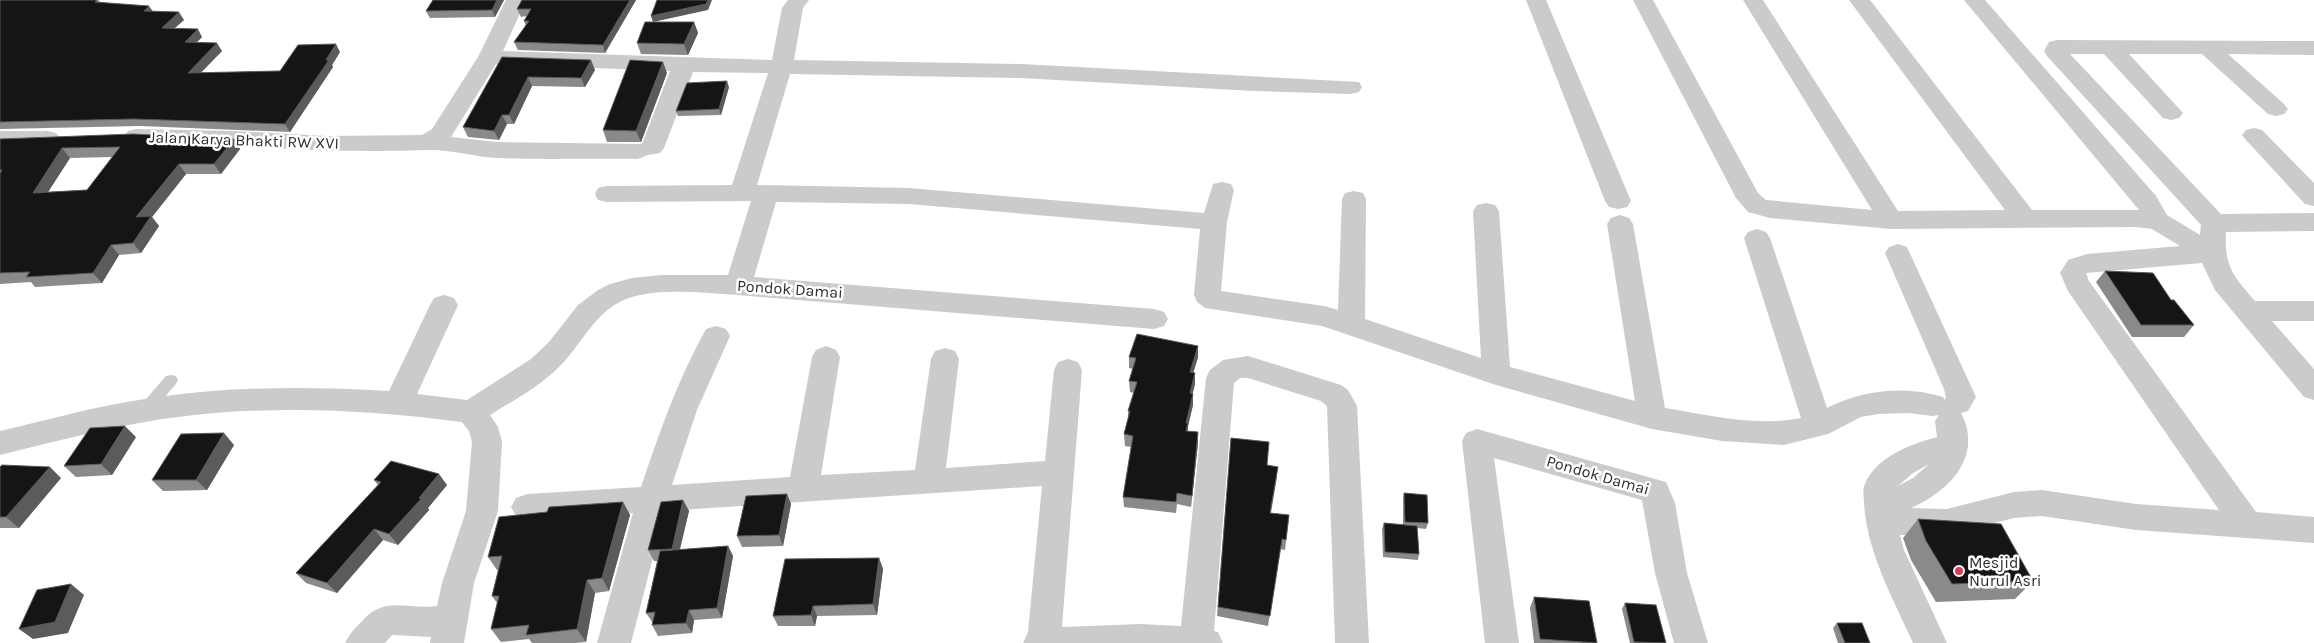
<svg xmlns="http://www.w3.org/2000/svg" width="2314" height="643" viewBox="0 0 2314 643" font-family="Karla,sans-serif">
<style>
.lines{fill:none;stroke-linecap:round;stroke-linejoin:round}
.service{fill:#cbcbcb;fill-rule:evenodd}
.minor{fill:#cbcbcb;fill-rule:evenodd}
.wall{fill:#8a8a8a;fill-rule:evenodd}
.shaded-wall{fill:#5b5b5b}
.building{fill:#151515;stroke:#5b5b5b;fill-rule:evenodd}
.poi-dot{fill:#d63e55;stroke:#fff;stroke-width:2}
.labels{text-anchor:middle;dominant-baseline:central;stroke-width:5;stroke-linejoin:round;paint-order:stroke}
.street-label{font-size:16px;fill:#2e2e2e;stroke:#fff}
.poi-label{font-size:16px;fill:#2e2e2e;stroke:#fff;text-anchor:start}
</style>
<rect width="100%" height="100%" fill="#fff"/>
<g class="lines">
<path class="service" d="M171,375L176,376L178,380L176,384L150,414L145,416L140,414L138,410L140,406L166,376Z"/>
<path class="minor" d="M506,0H526L503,51L772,60L782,8L788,0H809L803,8L794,60L1021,64L1359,82L1362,87L1359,92L1351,94L1253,91L1021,78L790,74L757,185L909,188L1204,213L1213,184L1222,182L1231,184L1234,190L1227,222L1221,291L1324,306L1338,310L1342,199L1345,193L1354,191L1363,193L1366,199L1365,319L1481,358L1473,211L1477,205L1486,203L1495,205L1499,211L1510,367L1635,401L1607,224L1611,218L1620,215L1629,218L1633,224L1665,408C1708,415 1757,427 1801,418L1744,238L1748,232L1757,229L1766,232L1770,238L1827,408C1862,390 1905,385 1943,397L1945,400L1946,397L1944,389L1885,253L1889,247L1898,244L1907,247L1976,397L1968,411L1961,413C1984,457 1948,492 1911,508L1947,509L2014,492L2042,490L2136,504L2219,510L2068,291L2060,273L2068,260L2087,254L2180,246L2152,229L2136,227L1891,229L1770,218L1748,212L1736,198L1633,0H1653L1758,193L1766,200L1872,210L1743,0H1763L1898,211L2005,210L1849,0H1870L2032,210H2139L1964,0H1985L2156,196L2167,215L2200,235L2201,225L2047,56L2044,51L2049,42L2057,40L2314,41V55L2228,54L2284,104L2288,109L2284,114L2276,116L2268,114L2202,54H2129L2183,113L2179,118L2171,120L2163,118L2104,54H2070L2221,214L2314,213V231L2226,232C2224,266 2233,276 2255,301H2314V321H2272L2314,369V400L2304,397L2215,290L2202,263L2086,273L2089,281L2256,512L2314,517V543L2136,530L2042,516L2014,518L1947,535H1900L1904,550L1947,643H1913C1893,598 1867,553 1864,503C1864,497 1862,489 1865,484C1876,457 1911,444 1937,437L1935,421L1939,415L1933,416L1908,413L1878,414L1861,417L1828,434L1784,445L1722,441L1652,429L1496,385L1322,326L1205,308L1197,302L1194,295L1200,229L909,204L776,202L754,277L1154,309L1164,312L1168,319L1164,326L1154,329L738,295C704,293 665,288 632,297C596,307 583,344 559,367C539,387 514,400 490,415L498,427L502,442L498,511L474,583L464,643H430L431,637L392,635L385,643H345C350,633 356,627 364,619C386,596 409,610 437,606L442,583L466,511L472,442L469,431L462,422C371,410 278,405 186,416C123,423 62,440 0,455V431C48,420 96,406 145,399C226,386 307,386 389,391L430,305L434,298L444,295L454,298L458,305L417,394L467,400L531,359L549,342L578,305L598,290L610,284L632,278L661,275H728L751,201L607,202L598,200L595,194L598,188L607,186L732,185L768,73L693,72L664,148L660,153L648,155L638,159C591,158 545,160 498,158C475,157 450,149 427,150C330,154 233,145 136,143L128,141L124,136L128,131L136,129L235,131L327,136L422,135L432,129L478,57ZM496,64L670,71L642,144L497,142L451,137ZM1929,464L1913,478L1898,486L1913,473Z
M1526,0H1546L1631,201L1627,207L1618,209L1609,207L1605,201Z
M2254,128L2262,130L2314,183V206L2305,204L2246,140L2242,135L2246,130Z
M0,131H48L56,133L60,138L56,143L48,145L0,147Z
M716,326L726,329L730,336L697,410L672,485L790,477L812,357L816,350L826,346L836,350L840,357L821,475L915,470L931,359L935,351L945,348L955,351L959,359L946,468L1045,461L1054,370L1058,362L1068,359L1078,362L1082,370L1062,627L1140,624L1181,626L1206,378L1210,370L1223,360L1248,356L1341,385L1348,390L1357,406L1369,643H1335L1327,406L1321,401L1248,378H1240L1234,383L1214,631L1218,632L1223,643H1023L1028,632L1042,486L665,511L631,643H597L633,513L527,520L516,516L511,507L516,498L527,494L641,487C659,433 678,379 706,329Z
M1477,429L1666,482L1675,503L1687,573L1708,643H1674L1655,573L1642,500L1494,458L1519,643H1485L1462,441L1466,433Z"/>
</g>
<path class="wall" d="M0,0H98L100,2L153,11L184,20L174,28L202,37L196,43L222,51L200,73L280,71L340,52L332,65L333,67L290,132L140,126L0,129Z
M433,0H504L495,17L430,18L426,11Z
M636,0L605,53L518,50L514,42L526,26L524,21L527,16L521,17L517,9Z
M694,22L698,33L688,55L641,54L637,43Z
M502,57L595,70L585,87L532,86L514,124H507L499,140L468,137L463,127Z
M667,73L641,142H607L603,130Z
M729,87L721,115L678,116L676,111Z
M0,139H234L240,149L221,174H186L152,217L159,226L141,253L119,255L102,283L35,287L31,282L0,284ZM112,157L87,190L48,192L70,158Z
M2105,271L2194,325L2184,337H2132L2096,282Z
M1129,357H1198L1193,373H1195V384L1192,394H1193V405L1188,426V431L1198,443L1191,507L1177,504L1176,513L1124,507L1123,497L1131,447L1125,446L1124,434L1128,418V411L1134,393L1130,392L1129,381L1133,369L1129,368Z
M136,437L112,475L76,477L64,466Z
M1231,438L1267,465L1277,477L1271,513L1289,515L1285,550L1280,549L1268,626L1217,616Z
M234,445L207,490L163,491L152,480Z
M0,467L61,478L19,528H0Z
M374,480L447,485L428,508L429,510L398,545L383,540L337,593L306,583L296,573L378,485Z
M1404,493L1428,523L1426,529L1417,528L1419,554L1418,560L1383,557L1382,529L1384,523L1403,525V499Z
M787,494L791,504L783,546L742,547L737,536Z
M683,500L689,511L680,550L728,546L733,556L722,618L694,620L692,633L658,636L652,625L653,623L646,613L657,561H654L648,550Z
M623,502L630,515L609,591L595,593L586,642L575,643H532L529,639L501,642L491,629L497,603L492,596L498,570H497L488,557L547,512Z
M1918,519L2033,581L2015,599L1936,602L1911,560L1903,538Z
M879,558L883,569L877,615L817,616L815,626H778L773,616Z
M1534,597L1597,643H1534L1530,608Z
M1625,603L1666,643H1630L1622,609Z
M1837,623L1870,643H1838L1833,628Z"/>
<path class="shaded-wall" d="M497,0H504L495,17L492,10Z
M630,0H636L605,53L603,45Z
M708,0H712L708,10L653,22L651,16Z
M149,6L154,13L144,11Z
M179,12L184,20L167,35L162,28Z
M694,22L698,33L688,55L684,44Z
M198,29L202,37L189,50L185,42Z
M217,43L222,51L193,81L188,73Z
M336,44L340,52L332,65L333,67L290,132L285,124Z
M591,60L595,70L585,87L581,78Z
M663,62L667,73L641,142L636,131Z
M528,77L532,86L514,124L509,115Z
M727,81L729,87L721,115L719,109Z
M502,115L507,124L499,140L494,131Z
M234,139L240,149L221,174L214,164Z
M62,148L70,158L41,203L33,193Z
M179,164L186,174L152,217L159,226L141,253L133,243L136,217Z
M111,245L119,255L102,283L93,273Z
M1198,346V357L1190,384V372Z
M1195,373V384L1190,405V393Z
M1193,394V405L1188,426L1187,435L1186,442V423Z
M125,426L136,437L112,475L101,464Z
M1198,432V443L1191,507L1192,496Z
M224,433L234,445L207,490L196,480Z
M50,467L61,478L19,528L6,517Z
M439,474L447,485L428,508L429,510L398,545L389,534Z
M787,494L791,504L783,546L779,535Z
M683,500L689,511L677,560L672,549Z
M623,502L630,515L609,591L602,578Z
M374,529L383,540L337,593L327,583Z
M728,546L733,556L722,618L717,608Z
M879,558L883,569L877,615L873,604Z
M587,580L595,593L586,642L577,629Z
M71,584L84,595L68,633L33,639L19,629Z
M813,606L817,616L815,626L811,615Z
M689,610L694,620L692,633L686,623Z"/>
<path class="building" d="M0,0H97L95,2L149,6L144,11L179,12L162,28L198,29L185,42L217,43L188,73L280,71L298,45L336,44L326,60H329L285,124L134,119L0,122Z
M433,0H497L492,10L426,11Z
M522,0H630L603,45L514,42L529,21H524L531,9H517Z
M657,0H708L706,4L651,16Z
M645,22H694L684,44L637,43Z
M502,57L591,60L581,78L528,77L509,115H502L494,131L463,127Z
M630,60L663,62L636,131L603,130Z
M727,81L719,109L676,111L687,83Z
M133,134L234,139L214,164H179L136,217L151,216L133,243L111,245L93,273L26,277L30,272L0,273V173L2,170H0V139ZM120,147L87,190L33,193L62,148Z
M2105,271L2153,273L2171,300H2174L2194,325H2141Z
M1137,334L1198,346L1190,372L1195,373L1190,393L1193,394L1186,423H1188L1186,431L1198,432L1192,496L1177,493L1176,502L1123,497L1133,436L1124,434L1130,411H1128L1137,382L1129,381L1136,358L1129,357Z
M125,426L101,464L64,466L90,428Z
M224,433L196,480H152L181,434Z
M1231,438L1269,442L1267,465L1278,467L1270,513L1289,515L1286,540L1282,539L1270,616L1218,607Z
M391,461L439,474L419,498L421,499L389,534L374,529L327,583L296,573L381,482L374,480Z
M2,465L50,467L6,517H0V467Z
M1404,493L1427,495L1428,523L1405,522Z
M787,494L779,535L737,536L746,496Z
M683,500L672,549L648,550L661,502Z
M623,502L602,578L587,580L577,629L526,635L529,625L491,629L499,596H492L502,556L488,557L499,517L547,512L549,507Z
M1918,519L2001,524L2033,581L1952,584L1926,541Z
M1384,523L1417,526L1419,554L1385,552Z
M728,546L717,608L689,610L686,623L652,625L655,612L646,613L660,551Z
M879,558L873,604L813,606L811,615L773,616L785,559Z
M71,584L55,622L19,629L37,590Z
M1534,597L1589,601L1597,643L1540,639Z
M1625,603L1656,605L1666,643L1634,642Z
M1837,623H1862L1870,643H1845Z"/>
<circle class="poi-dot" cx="1959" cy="571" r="5"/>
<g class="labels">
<g class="street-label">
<text transform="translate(244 140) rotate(2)">Jalan Karya Bhakti RW XVI</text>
<text transform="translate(790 289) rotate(4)">Pondok Damai</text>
<text transform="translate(1598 475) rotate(16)">Pondok Damai</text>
</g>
<g class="poi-label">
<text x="1969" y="562">Mesjid<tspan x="1969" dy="18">Nurul Asri</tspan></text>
</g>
</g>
</svg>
